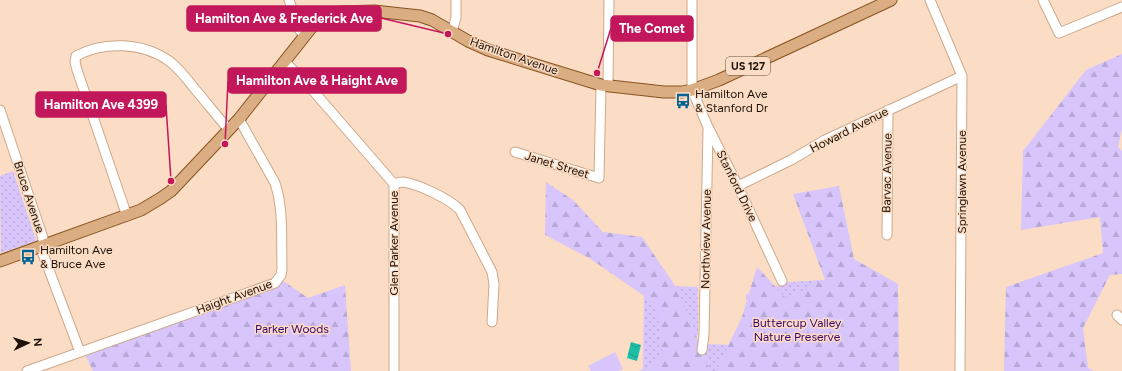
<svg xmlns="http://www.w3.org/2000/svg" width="1122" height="371" viewBox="0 0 1122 371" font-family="Figtree,sans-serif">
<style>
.grass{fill:url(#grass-dots)}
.forest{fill:url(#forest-firs)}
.pitch{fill:#d7c5fb}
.water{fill:url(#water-waves)}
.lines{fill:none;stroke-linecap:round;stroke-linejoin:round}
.minor-casing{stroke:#cca88b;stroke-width:11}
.major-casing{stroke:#895321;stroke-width:13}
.minor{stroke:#fff;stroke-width:9}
.major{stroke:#daad82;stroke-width:11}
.labels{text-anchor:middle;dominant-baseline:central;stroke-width:3;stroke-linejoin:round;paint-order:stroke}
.shield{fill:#fbddc5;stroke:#604e40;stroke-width:1}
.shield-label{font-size:11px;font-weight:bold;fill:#1e1107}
.street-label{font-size:12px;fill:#1e1107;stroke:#fbddc5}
.poi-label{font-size:12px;fill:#1e1107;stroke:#fbddc5;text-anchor:start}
.park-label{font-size:12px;fill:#3b016b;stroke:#fbddc5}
.leader{fill:none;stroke:#c2185b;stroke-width:1.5}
.callout-dot{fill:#c2185b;stroke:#fbddc5;stroke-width:1.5}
.callout{fill:#c2185b;stroke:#c2185b;stroke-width:1.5}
.callout-label{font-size:13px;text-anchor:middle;font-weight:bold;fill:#fff}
</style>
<defs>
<pattern id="grass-dots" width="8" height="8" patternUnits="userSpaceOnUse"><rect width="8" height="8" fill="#d7c5fb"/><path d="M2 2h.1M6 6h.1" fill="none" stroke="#b8a8d6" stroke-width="1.8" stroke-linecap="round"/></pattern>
<pattern id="forest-firs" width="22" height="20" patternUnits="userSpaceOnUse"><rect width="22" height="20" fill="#d7c5fb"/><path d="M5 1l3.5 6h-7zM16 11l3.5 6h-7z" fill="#b8a8d6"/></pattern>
<pattern id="water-waves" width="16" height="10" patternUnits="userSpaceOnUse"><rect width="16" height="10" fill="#1dbda6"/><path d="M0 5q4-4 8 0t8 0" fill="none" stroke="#1aa18d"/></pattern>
</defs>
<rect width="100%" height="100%" fill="#fbddc5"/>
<path class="grass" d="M13,171L36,240L33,242L1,253L0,176Z
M838,279V371H643L644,285L698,287V333L695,344L745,345L748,316L746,294H778L776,286L790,282Z"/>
<path class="forest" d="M1122,54V129L1118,147L1122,151V274L1110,275L1083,328L1088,368L1094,371H1004L1006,287L1103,253L1100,217L1021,230L1023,151L1086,70Z
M546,182L573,200L603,232L642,237L678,290L710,371H639L663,357L656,304L589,258L545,235Z
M839,186L854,259L898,284L899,371H716L742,317L757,267L786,298L825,280L793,194Z
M279,278L308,298L345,285L351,371H93L85,355Z"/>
<path class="pitch" d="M615,352L623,369L618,371H591L588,366Z"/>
<path class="water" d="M631,342L641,345L637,361L627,358Z"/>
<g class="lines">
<g class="minor-casing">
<path id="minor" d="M289,0L299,29L304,36
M692,0V90L708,127L738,186L782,281
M930,0L962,76L960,371
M1043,0L1059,33L1122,7
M452,31L456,18V0
M284,61L309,86L394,184V371
M608,85L609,0
M0,110L43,238V254L80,352
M515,152L599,178L601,85
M394,184C397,183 400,182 403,182C418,184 450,199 460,210L492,272L494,284L492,322
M738,186L791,160L825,140L962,76
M127,216L77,70L75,62L76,56C103,41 143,42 169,61C179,68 186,78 194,88C206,102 217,116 229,130
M887,235L888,110
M1117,315L1122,320
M702,350L704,335L708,128
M27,371L275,283L281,275L282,269C281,241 284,210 275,183L239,119"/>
</g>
<g class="major-casing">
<path id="major" d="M0,261L141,210L161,198L171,191L239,119L311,28L324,17L332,13L340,12L374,11L420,16L432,20L468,41L488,50L601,85L664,92H682L692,90L719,80L891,0"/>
</g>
<use href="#minor" class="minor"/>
<use href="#major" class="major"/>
</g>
<defs>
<g id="bus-bare" transform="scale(1.2)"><path d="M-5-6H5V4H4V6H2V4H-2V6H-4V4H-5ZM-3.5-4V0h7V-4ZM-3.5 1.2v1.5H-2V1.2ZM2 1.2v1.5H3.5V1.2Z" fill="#016292" stroke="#fbddc5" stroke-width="2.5" paint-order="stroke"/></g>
</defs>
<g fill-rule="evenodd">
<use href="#bus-bare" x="683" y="101"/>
<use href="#bus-bare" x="28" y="257"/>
</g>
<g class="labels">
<rect class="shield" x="726" y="57" width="44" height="18" rx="3"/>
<g class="shield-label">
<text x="748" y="66">US 127</text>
</g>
<g class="street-label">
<text transform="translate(514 56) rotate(19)">Hamilton Avenue</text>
<text transform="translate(849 130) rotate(-27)">Howard Avenue</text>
<text transform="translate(557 165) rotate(17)">Janet Street</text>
<text transform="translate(887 173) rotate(-89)">Barvac Avenue</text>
<text transform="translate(962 182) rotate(-90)">Springlawn Avenue</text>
<text transform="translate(737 186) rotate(64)">Stanford Drive</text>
<text transform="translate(29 197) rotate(72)">Bruce Avenue</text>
<text transform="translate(706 239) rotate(-89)">Northview Avenue</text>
<text transform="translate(394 243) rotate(-90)">Glen Parker Avenue</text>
<text transform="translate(234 297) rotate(-20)">Haight Avenue</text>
</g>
<g class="poi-label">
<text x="695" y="94">Hamilton Ave<tspan x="695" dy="14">&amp; Stanford Dr</tspan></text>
<text x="40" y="250">Hamilton Ave<tspan x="40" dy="14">&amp; Bruce Ave</tspan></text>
</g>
<g class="park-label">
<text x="797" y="323">Buttercup Valley<tspan x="797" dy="14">Nature Preserve</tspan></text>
<text x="292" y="329">Parker Woods</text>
</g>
</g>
<path class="leader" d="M448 34L381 18M597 73L611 28M225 144L228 81M171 181L166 105"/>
<g class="callout-dot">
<circle cx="448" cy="34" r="4"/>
<circle cx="597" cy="73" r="4"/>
<circle cx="225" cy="144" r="4"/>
<circle cx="171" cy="181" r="4"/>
</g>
<g class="callout">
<rect x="187" y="6" width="194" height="25" rx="4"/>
<rect x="611" y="16" width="82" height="25" rx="4"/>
<rect x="228" y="68" width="178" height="25" rx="4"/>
<rect x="36" y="92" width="130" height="25" rx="4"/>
</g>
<g class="callout-label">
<text x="284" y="23">Hamilton Ave &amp; Frederick Ave</text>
<text x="652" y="33">The Comet</text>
<text x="317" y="85">Hamilton Ave &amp; Haight Ave</text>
<text x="101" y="109">Hamilton Ave 4399</text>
</g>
<g transform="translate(28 343) rotate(86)" stroke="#fbddc5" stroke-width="3" paint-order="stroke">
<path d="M0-3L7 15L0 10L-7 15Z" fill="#1e1107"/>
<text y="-6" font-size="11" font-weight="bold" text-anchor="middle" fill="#1e1107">N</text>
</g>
</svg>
